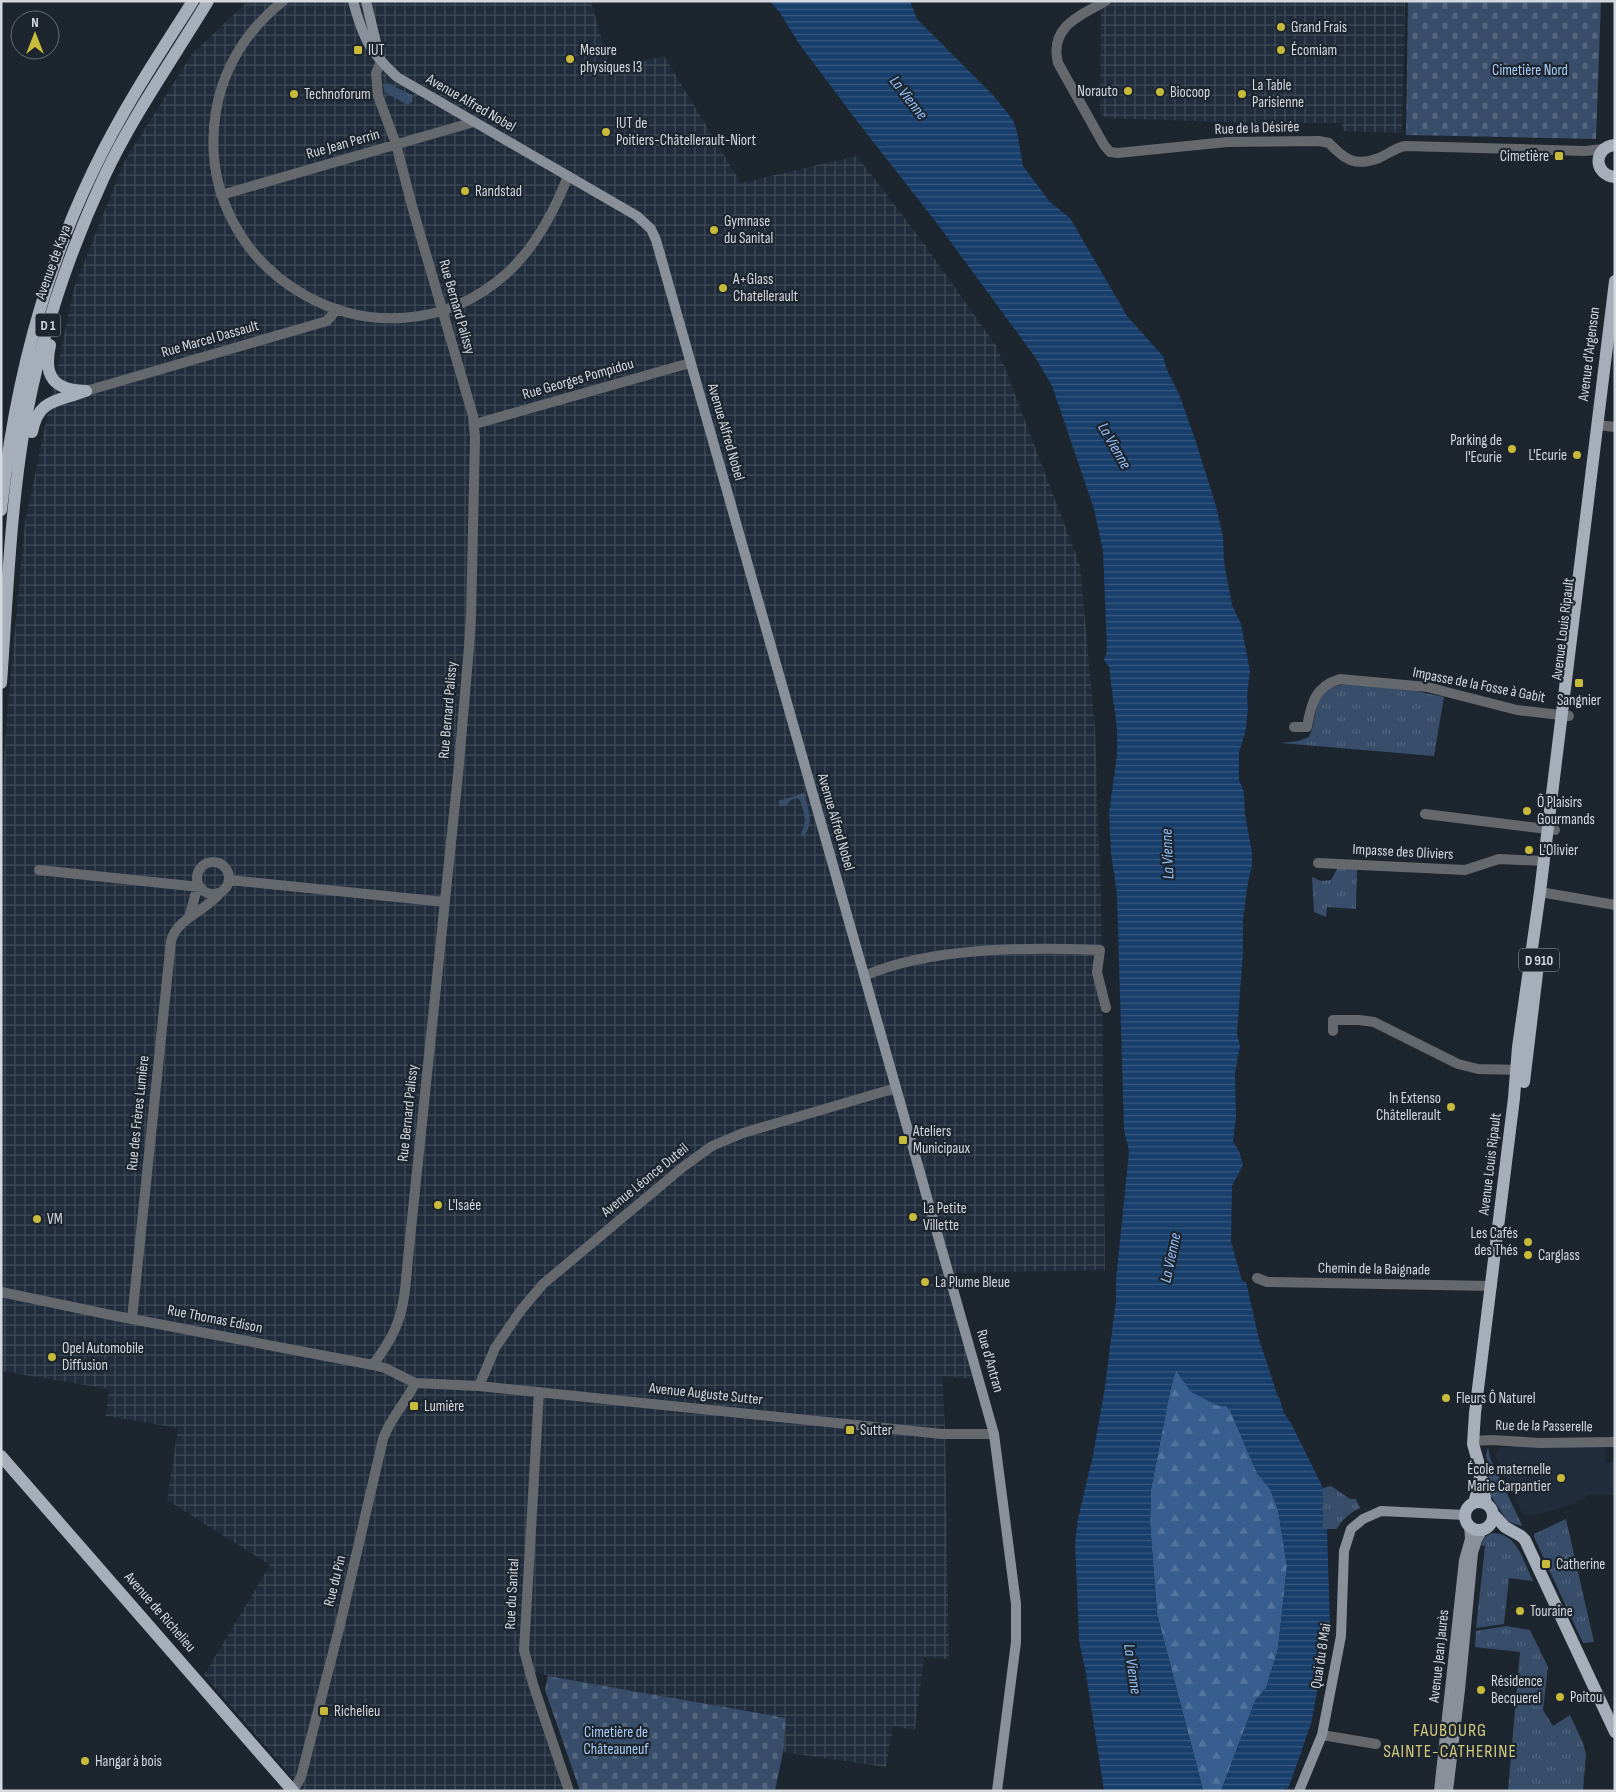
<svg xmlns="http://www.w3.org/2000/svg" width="1616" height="1792" viewBox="0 0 1616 1792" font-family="'Sofia Sans Condensed',sans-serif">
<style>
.built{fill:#212d3c}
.industrial{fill:url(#industrial-grid)}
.grass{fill:url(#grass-tufts)}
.forest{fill:url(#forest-firs)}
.cemetery{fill:url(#cemetery-stones)}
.pitch{fill:#374d69}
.water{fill:url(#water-rules)}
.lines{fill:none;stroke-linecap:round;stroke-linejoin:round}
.street{stroke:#65696e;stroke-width:10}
.secondary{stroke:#8a9099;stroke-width:10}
.primary{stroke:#a6aeb9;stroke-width:12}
.poi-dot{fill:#c8bb3b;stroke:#1d252f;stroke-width:2}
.labels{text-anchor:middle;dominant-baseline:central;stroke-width:4.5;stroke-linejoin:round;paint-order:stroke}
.shield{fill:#1d252f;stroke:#9da3ab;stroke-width:1}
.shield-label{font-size:14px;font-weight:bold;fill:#d4d9e0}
.poi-label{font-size:15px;fill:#d4d9e0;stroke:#1d252f;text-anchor:start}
.park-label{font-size:15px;fill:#abcef9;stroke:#1d252f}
.street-label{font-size:15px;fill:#d4d9e0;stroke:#1d252f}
.water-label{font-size:16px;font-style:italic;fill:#94c2fc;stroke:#1d252f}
.quarter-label{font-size:18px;letter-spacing:1px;fill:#d3cb7d;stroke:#1d252f}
</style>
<defs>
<pattern id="industrial-grid" width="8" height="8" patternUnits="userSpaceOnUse" patternTransform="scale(1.25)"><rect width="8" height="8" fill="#212d3c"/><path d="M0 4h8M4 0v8" fill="none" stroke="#404b58"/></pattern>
<pattern id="grass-tufts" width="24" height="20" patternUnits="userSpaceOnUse" patternTransform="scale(1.25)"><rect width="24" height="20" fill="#374d69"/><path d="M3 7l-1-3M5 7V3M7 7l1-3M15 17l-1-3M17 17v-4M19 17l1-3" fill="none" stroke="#53667e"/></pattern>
<pattern id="forest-firs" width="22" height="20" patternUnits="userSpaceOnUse" patternTransform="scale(1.25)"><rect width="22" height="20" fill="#375e8e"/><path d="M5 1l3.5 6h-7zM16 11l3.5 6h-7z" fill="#53749e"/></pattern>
<pattern id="cemetery-stones" width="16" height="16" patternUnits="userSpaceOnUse" patternTransform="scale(1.25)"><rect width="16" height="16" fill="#374d69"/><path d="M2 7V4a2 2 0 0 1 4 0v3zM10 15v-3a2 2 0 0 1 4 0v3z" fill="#53667e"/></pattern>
<pattern id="water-rules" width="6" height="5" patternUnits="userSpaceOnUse" patternTransform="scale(1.25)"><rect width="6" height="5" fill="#183e6b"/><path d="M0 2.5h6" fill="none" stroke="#395980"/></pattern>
</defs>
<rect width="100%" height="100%" fill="#1d252f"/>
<path class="built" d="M1606,1445V1462H1615V1495H1589L1586,1496L1585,1499L1576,1501V1503L1541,1514L1524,1516L1495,1455L1500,1447Z"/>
<path class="industrial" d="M248,1H591L610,69L664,56L741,183L857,156L922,241L997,347L1080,565L1095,729L1101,899L1105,1270L955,1273L972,1379L942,1376L945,1428L949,1659L924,1657L915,1730L893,1726L886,1767L783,1752L786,1718L548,1676L530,1670L571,1791H304L204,1675L270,1565L167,1500L178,1428L106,1416L109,1389L1,1371V804L7,716L25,522L74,288L124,162L192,54Z
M1116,1H1405L1402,133L1343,131L1342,123H1256L1106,118L1100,113L1101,10Z"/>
<path class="grass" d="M388,83L413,96L412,102L407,105L385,92L383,86Z
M1348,684L1411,690L1444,697L1434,756L1281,743L1298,741L1309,737C1321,713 1309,686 1348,684Z
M804,793C808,808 815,824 803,837L801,834L806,820L800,800L796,798L789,801V803L780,807L778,801Z
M1337,869H1357L1356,909L1327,907L1326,917L1314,912L1312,877L1321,881L1331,880Z
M1488,1447L1490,1458L1522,1525L1521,1526L1507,1521L1491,1496L1488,1486L1489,1468L1486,1455Z
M1331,1486L1350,1499H1356L1360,1508C1349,1514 1343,1518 1337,1529H1323V1488Z
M1566,1519L1594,1642L1583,1643L1534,1537V1534Z
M1492,1533C1518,1533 1523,1561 1533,1581L1509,1578L1504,1624L1476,1628L1485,1546L1481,1545L1485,1537Z
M1506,1626L1530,1630L1548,1667L1543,1710L1553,1726L1570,1715L1583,1743L1586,1754L1583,1791H1508L1520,1652L1475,1647L1476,1631Z"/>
<path class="forest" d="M1176,1370L1184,1382L1216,1405L1226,1406L1230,1410L1257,1473L1270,1489L1278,1509L1287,1566L1278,1649L1266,1688L1255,1701L1221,1791L1203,1790L1157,1614L1150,1523L1151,1489L1170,1391Z"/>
<path class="cemetery" d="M1408,1H1601L1596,139L1406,135Z
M548,1676L786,1718L783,1752L775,1791H580L545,1690Z"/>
<path class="pitch" d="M1522,1667L1544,1669L1541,1707L1518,1704Z"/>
<path class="water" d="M770,1H910L917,19L993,95L1013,120L1017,132L1023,166L1050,202L1070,218L1127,316L1163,356L1167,370L1179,394L1195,439L1216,506L1223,537L1224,562L1232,605L1241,624L1250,671L1247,696L1248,707L1246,729L1239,753V780L1244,792L1245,814L1252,853V865L1247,888L1243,920V952L1237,1034L1240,1046L1235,1073L1236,1118L1233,1141L1239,1151L1243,1165L1232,1186L1231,1241L1242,1281L1246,1282L1259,1339L1278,1397H1279L1284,1413L1292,1425L1323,1488V1529H1327L1330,1624L1311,1724L1288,1789L1285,1788L1284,1791H1221L1255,1701L1266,1688L1278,1649L1287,1566L1278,1509L1270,1489L1257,1473L1230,1410L1226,1406L1216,1405L1191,1392L1176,1370L1170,1391L1151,1489L1150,1523L1157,1614L1203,1791H1104L1086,1674L1079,1640L1075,1543L1078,1518L1093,1455L1105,1387L1116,1300V1280L1129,1151L1124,1130L1117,894L1111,853L1109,813L1117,755V729L1109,667L1104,660L1107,651L1103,551L1094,509L1052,386L1035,357L939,226L860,125L800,45L780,13Z"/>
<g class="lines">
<path class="street" d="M283,1C248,29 224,66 216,111C189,274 382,384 506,274C535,248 554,212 568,176
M1106,1C1080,16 1049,26 1058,63L1104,145L1110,152L1118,153L1227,142L1319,141L1329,143C1345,160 1355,167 1379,158C1388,154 1395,148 1405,146L1585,151L1603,149
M221,195L474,122
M86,391L327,321L337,309
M475,424L690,363
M1597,425L1615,427
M1294,727H1307C1311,704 1315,686 1340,679L1427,687L1517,710L1569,716
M1425,814L1555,830
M197 878a16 16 0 1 1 32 0a16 16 0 1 1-32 0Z
M1318,863L1465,870L1499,859L1544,861
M39,870L200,887L196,892L189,918
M230,880L445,902
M1540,892L1615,905
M864,976C930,947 1028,947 1100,950L1097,972L1106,1008
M1333,1031V1020H1359L1374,1022L1458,1064L1478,1069L1523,1070
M1257,1278L1267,1282L1492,1286
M1,1292L111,1315L373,1365L385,1368L415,1383L479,1386L942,1434H994
M132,1319L171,941C177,918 206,911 220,893
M373,1365C382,1352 392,1339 397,1324C405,1304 406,1280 408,1258L458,775L469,647L471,617L475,438L473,416L412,206L396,144L378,96L376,73L381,62
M479,1386L495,1348L521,1310L543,1284L683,1167L712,1146L743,1133L896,1088
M539,1392L524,1650L533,1684L569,1791
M1473,1441L1492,1440L1540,1443L1615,1442
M1322,1735L1376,1744
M293,1791L301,1777L340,1625L383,1439C390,1418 406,1403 415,1383"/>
<path class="secondary" d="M353,1C363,38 369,51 397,77L637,216L651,229L656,240L994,1434L1016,1604V1642L997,1791
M366,1L380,59
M1299,1791L1322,1735L1341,1636L1344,1551L1351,1529L1363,1519L1381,1511L1465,1515
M1439,1791L1464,1560L1470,1539L1469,1525
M1448,1791L1460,1690L1473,1553L1477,1540L1483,1529"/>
<path class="primary" d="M1615,145C1593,147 1593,175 1615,177
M50,345C43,377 54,390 86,391
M32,432C38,400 55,402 82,392
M1,510C13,394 42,277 93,171C121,112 157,57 193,1
M1,683C7,601 10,517 23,435C38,345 66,259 104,177C133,115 173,59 208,1
M1524,1082L1538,965
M1,1456L293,1791
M1483,1481V1489L1486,1503
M1465 1516a14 14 0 1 1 28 0a14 14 0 1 1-28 0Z
M1474,1503L1478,1488L1480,1476L1479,1465L1473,1444L1475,1413L1514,1098L1518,1047L1540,892L1615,281
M1493,1514L1505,1527L1521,1536L1525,1540L1615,1732"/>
</g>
<g class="poi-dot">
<circle cx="1281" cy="27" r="5"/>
<rect x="353" y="45" width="10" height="10" rx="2.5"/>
<circle cx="1281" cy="50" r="5"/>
<circle cx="570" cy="59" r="5"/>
<circle cx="1128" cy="91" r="5"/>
<circle cx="1160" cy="92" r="5"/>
<circle cx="294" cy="94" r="5"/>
<circle cx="1242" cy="94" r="5"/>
<circle cx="606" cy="132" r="5"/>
<rect x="1554" y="151" width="10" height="10" rx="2.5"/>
<circle cx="465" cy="191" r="5"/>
<circle cx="714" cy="230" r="5"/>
<circle cx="723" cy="288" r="5"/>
<circle cx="1512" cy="449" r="5"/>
<circle cx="1577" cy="455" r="5"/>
<rect x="1574" y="678" width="10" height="10" rx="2.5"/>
<circle cx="1527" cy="811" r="5"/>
<circle cx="1529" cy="850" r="5"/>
<circle cx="1451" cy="1107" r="5"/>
<rect x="898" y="1135" width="10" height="10" rx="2.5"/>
<circle cx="438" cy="1205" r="5"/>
<circle cx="913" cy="1217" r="5"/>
<circle cx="37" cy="1219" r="5"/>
<circle cx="1528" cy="1242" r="5"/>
<circle cx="1528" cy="1255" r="5"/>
<circle cx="925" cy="1282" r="5"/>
<circle cx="52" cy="1357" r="5"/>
<circle cx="1446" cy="1398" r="5"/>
<rect x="409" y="1401" width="10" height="10" rx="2.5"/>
<rect x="845" y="1425" width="10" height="10" rx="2.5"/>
<circle cx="1561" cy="1478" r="5"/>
<rect x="1541" y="1559" width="10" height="10" rx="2.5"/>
<circle cx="1520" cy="1611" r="5"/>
<circle cx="1481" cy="1690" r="5"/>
<circle cx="1560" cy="1697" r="5"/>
<rect x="319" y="1706" width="10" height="10" rx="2.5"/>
<circle cx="85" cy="1761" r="5"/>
</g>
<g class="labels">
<g class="shield">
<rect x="35.5" y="313.5" width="25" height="23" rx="4"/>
<rect x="1519" y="948.5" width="40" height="23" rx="4"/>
</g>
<g class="shield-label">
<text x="48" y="325">D 1</text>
<text x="1539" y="960">D 910</text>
</g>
<g class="poi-label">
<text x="1291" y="27">Grand Frais</text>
<text x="368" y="50">IUT</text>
<text x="580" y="50">Mesure<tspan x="580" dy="17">physiques I3</tspan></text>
<text x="1291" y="50">Écomiam</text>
<text x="1252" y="85">La Table<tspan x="1252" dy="17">Parisienne</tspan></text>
<text x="1118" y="91" text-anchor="end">Norauto</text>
<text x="1170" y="92">Biocoop</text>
<text x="304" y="94">Technoforum</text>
<text x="616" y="123">IUT de<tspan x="616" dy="17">Poitiers-Châtellerault-Niort</tspan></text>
<text x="1549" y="156" text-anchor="end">Cimetière</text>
<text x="475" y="191">Randstad</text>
<text x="724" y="221">Gymnase<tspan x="724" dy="17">du Sanital</tspan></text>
<text x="733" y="279">A+Glass<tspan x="733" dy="17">Chatellerault</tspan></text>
<text x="1502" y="440" text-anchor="end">Parking de<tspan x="1502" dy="17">l'Ecurie</tspan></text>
<text x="1567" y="455" text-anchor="end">L'Ecurie</text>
<text x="1579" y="700" text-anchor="middle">Sangnier</text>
<text x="1537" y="802">Ô Plaisirs<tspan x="1537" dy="17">Gourmands</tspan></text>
<text x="1539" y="850">L'Olivier</text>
<text x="1441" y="1098" text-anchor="end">In Extenso<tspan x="1441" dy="17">Châtellerault</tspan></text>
<text x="913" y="1131">Ateliers<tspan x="913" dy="17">Municipaux</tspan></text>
<text x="448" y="1205">L'Isaée</text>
<text x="923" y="1208">La Petite<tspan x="923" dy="17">Villette</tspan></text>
<text x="47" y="1219">VM</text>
<text x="1518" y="1233" text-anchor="end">Les Cafés<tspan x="1518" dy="17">des Thés</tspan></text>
<text x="1538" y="1255">Carglass</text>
<text x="935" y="1282">La Plume Bleue</text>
<text x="62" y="1348">Opel Automobile<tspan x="62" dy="17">Diffusion</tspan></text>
<text x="1456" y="1398">Fleurs Ô Naturel</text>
<text x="424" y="1406">Lumière</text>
<text x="860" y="1430">Sutter</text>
<text x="1551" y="1469" text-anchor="end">École maternelle<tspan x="1551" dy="17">Marie Carpantier</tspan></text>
<text x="1556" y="1564">Catherine</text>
<text x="1530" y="1611">Touraine</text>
<text x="1491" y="1681">Résidence<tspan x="1491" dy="17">Becquerel</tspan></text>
<text x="1570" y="1697">Poitou</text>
<text x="334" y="1711">Richelieu</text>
<text x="95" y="1761">Hangar à bois</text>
</g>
<g class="park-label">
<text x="1530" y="70">Cimetière Nord</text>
<text x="616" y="1732">Cimetière de<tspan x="616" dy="17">Châteauneuf</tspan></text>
</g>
<g class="street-label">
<text transform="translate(471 103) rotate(30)">Avenue Alfred Nobel</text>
<text transform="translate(1257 128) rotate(-2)">Rue de la Désirée</text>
<text transform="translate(343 144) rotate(-16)">Rue Jean Perrin</text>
<text transform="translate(53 262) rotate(-70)">Avenue de Kaya</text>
<text transform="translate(457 307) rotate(74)">Rue Bernard Palissy</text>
<text transform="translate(210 339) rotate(-16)">Rue Marcel Dassault</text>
<text transform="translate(1589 354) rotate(-83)">Avenue d'Argenson</text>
<text transform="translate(578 379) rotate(-16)">Rue Georges Pompidou</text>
<text transform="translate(726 432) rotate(74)">Avenue Alfred Nobel</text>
<text transform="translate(1563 629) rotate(-83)">Avenue Louis Ripault</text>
<text transform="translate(1479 685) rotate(11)">Impasse de la Fosse à Gabit</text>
<text transform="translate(448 710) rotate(-85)">Rue Bernard Palissy</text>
<text transform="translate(836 822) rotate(74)">Avenue Alfred Nobel</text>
<text transform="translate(1403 852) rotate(3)">Impasse des Oliviers</text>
<text transform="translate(138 1113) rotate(-84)">Rue des Frères Lumière</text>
<text transform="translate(408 1113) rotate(-84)">Rue Bernard Palissy</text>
<text transform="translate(1490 1164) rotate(-83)">Avenue Louis Ripault</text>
<text transform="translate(645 1180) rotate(-39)">Avenue Léonce Duteil</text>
<text transform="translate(1374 1269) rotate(1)">Chemin de la Baignade</text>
<text transform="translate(215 1319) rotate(11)">Rue Thomas Edison</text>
<text transform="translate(990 1361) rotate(74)">Rue d'Antran</text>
<text transform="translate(706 1394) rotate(6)">Avenue Auguste Sutter</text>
<text transform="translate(1544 1426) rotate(1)">Rue de la Passerelle</text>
<text transform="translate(335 1581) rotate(-76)">Rue du Pin</text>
<text transform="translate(512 1594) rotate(-87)">Rue du Sanital</text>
<text transform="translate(160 1612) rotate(49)">Avenue de Richelieu</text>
<text transform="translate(1321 1656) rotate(-81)">Quai du 8 Mai</text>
<text transform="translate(1439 1656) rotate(-84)">Avenue Jean Jaurès</text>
</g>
<g class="water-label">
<text transform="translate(908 98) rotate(52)">La Vienne</text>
<text transform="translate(1114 446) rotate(60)">La Vienne</text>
<text transform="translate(1168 854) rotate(-92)">La Vienne</text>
<text transform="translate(1171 1258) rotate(-78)">La Vienne</text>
<text transform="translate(1132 1669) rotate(82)">La Vienne</text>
</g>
<g class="quarter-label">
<text x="1450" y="1730">FAUBOURG<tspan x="1450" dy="21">SAINTE-CATHERINE</tspan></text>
</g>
</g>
<rect width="1616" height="1792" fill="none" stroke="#d4d9e0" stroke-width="5"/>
<g transform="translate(35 35)"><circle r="24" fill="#1d252f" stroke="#666d76"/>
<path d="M0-4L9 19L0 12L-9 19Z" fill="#c8bb3b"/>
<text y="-8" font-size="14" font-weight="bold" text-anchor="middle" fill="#d4d9e0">N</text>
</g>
</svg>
